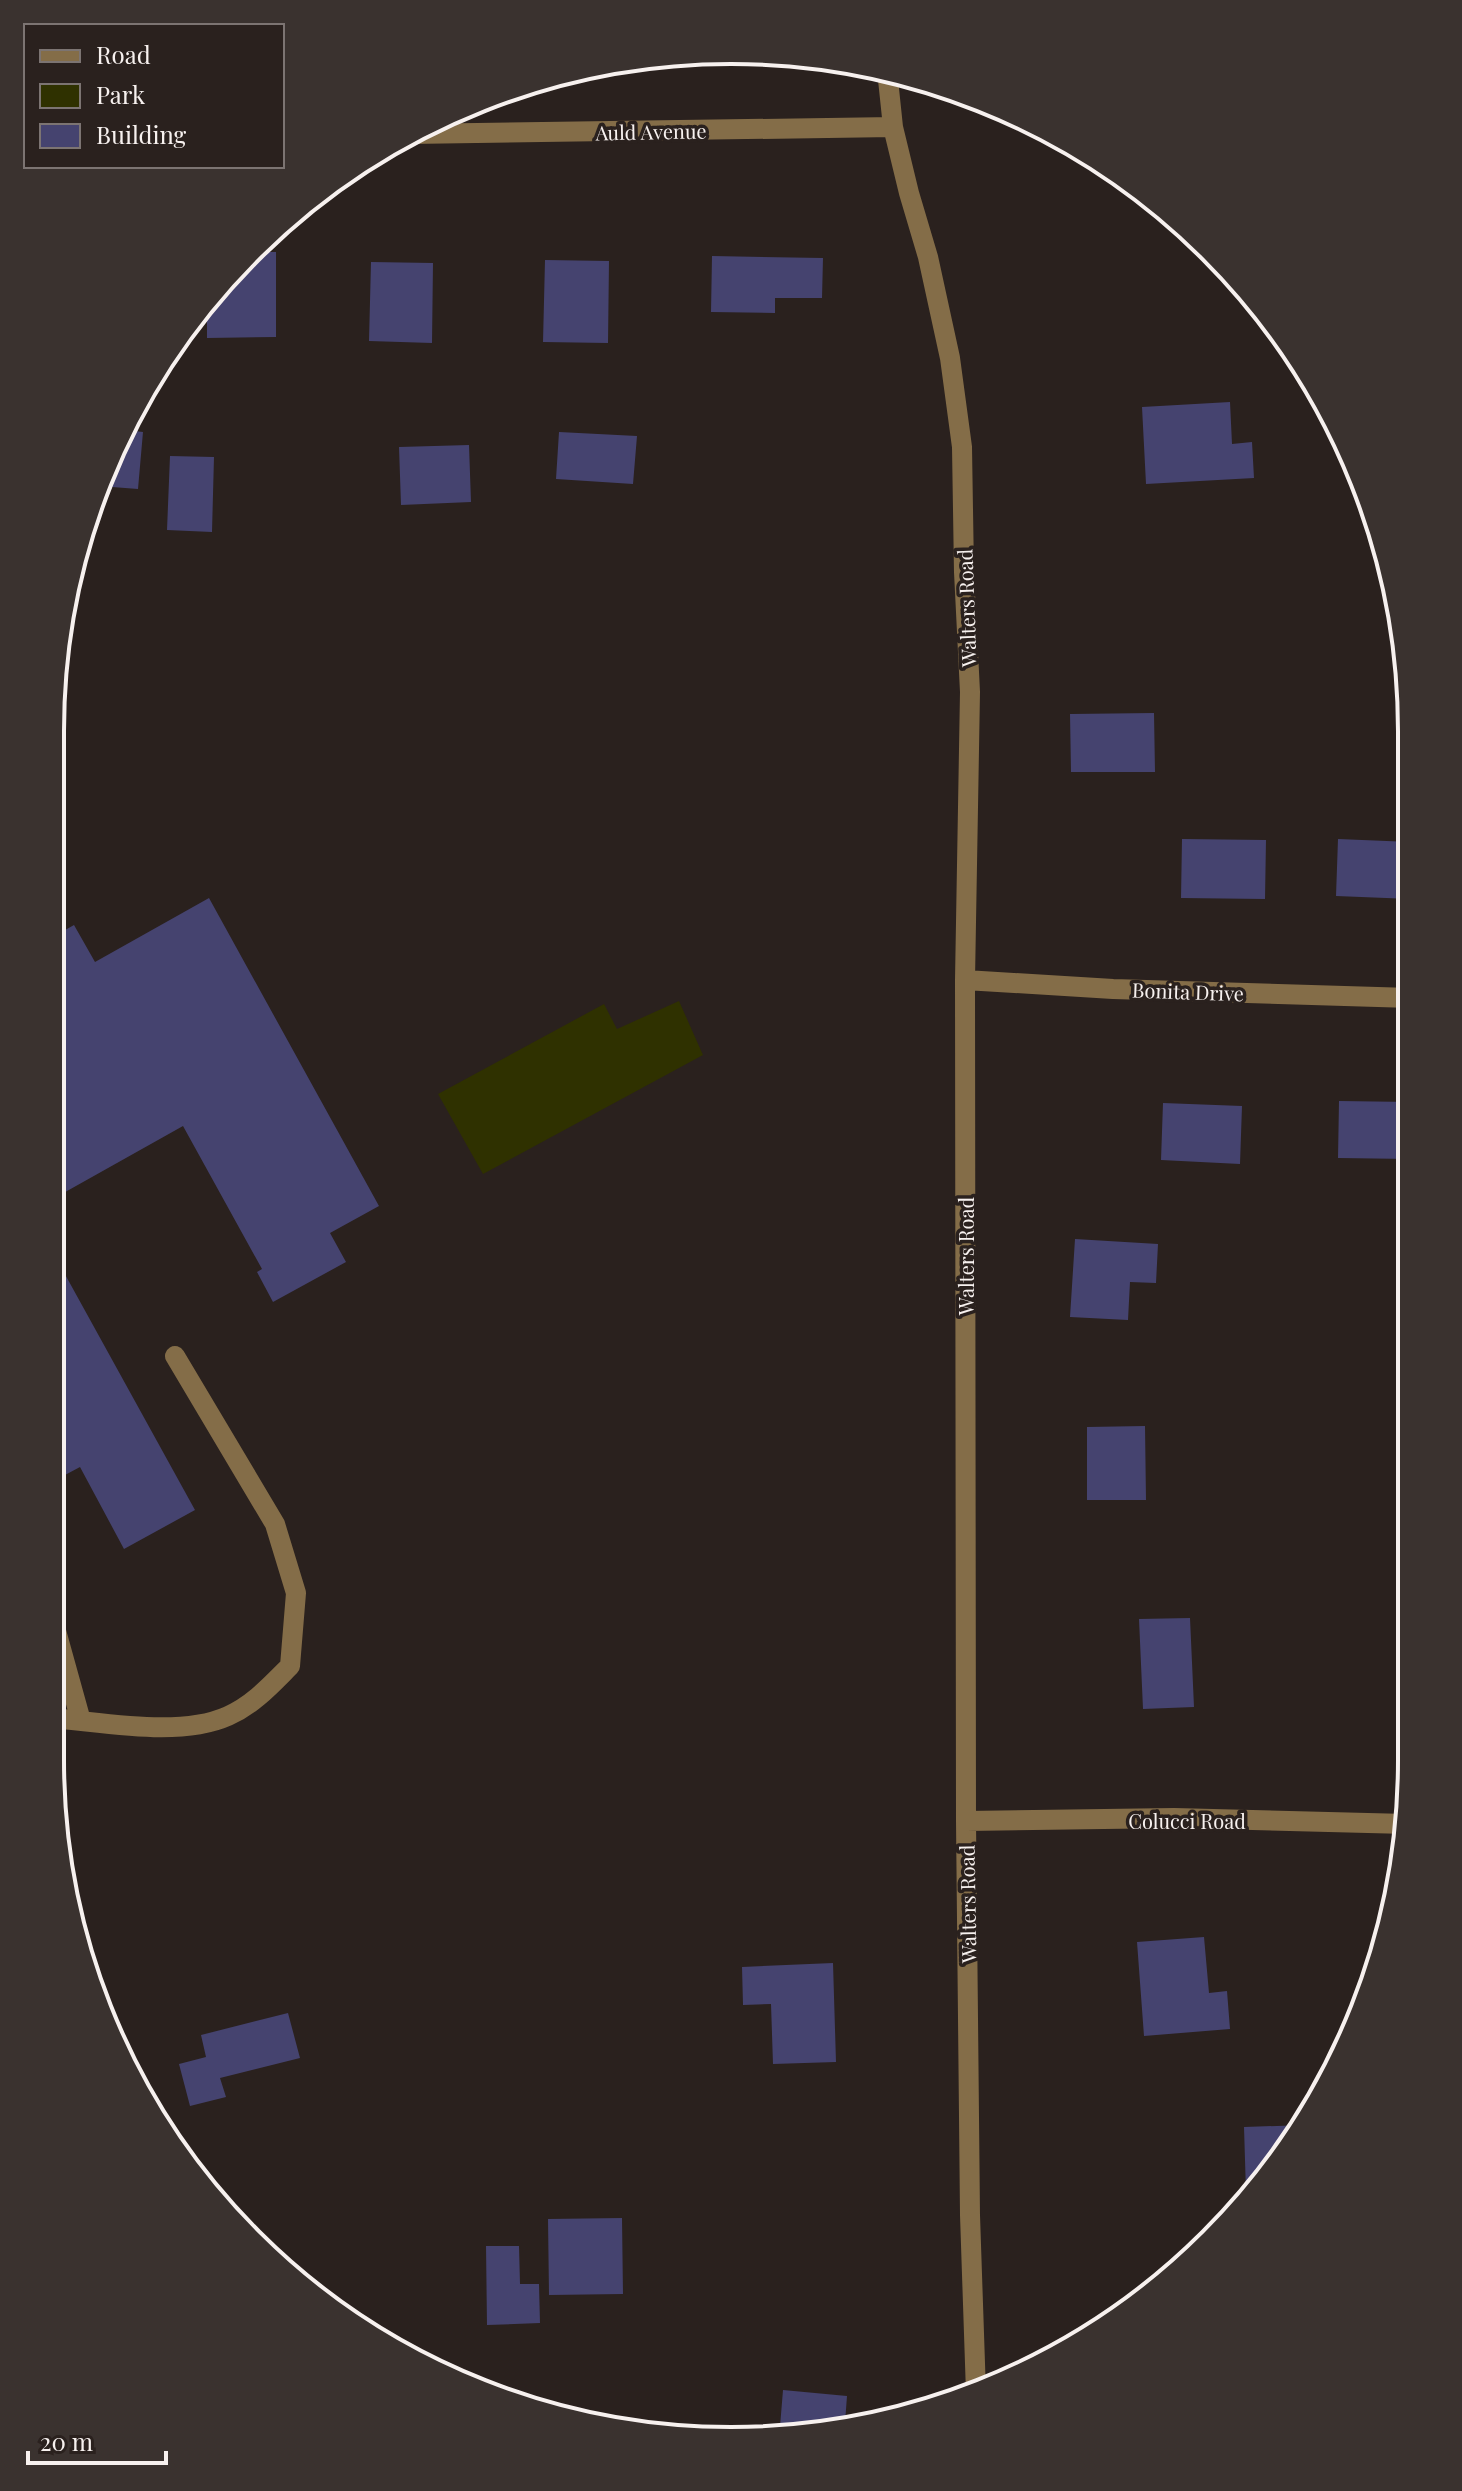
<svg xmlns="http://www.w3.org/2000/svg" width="1462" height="2491" viewBox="0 0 1462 2491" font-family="'Playfair Display',serif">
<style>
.green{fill:#2f3100}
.building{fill:#45436f}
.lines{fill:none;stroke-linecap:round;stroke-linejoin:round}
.minor{stroke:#846d48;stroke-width:20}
.labels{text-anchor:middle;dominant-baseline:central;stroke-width:7;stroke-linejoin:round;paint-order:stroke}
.street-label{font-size:20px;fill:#f7f1ef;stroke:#2a211e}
.rim{fill:none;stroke:#f7f1ef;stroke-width:4}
</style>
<rect width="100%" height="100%" fill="#2a211e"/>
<path class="green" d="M679,1001L703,1055L483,1174L438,1094L604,1004L617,1029Z"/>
<path class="building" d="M247,252H276V337L207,338V301Z
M712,256L823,258L822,298H775V313L711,312Z
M545,260L609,261L608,343L543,342Z
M371,262L433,263L432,343L369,341Z
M1230,402L1232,444L1252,442L1254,478L1146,484L1142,407Z
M126,430L143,432L138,489L99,486Z
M559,432L637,436L633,484L556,479Z
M469,445L471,502L401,505L399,447Z
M170,456L214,457L212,532L167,530Z
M1154,713L1155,772H1071L1070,714Z
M1182,839L1266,840L1265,899L1181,898Z
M1338,839L1411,842V899L1336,896Z
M209,898L379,1206L330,1233L346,1262L273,1302L257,1272L262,1269L183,1126L51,1200V938L74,925L95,962Z
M1339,1101L1411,1102V1159L1338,1158Z
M1163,1103L1242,1106L1240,1164L1161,1160Z
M1075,1239L1158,1244L1156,1283L1130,1282L1128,1320L1070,1317Z
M51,1249L195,1510L124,1549L80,1467L50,1483Z
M1145,1426L1146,1500H1087V1427Z
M1190,1618L1194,1707L1143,1709L1139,1619Z
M1204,1937L1209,1993L1227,1991L1230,2029L1144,2036L1137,1942Z
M833,1963L836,2062L773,2064L771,2004L743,2005L742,1967Z
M288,2013L300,2058L220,2078L226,2097L190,2106L179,2064L206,2057L201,2035Z
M1304,2125L1297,2138L1246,2193L1244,2127Z
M622,2218L623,2294L549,2295L548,2219Z
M486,2246H519L520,2284H539L540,2323L487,2325Z
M783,2390L847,2396L845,2423L779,2439Z"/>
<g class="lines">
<path class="minor" d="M887,70L893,127L909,193L928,257L950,358L962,447L964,572L970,692L965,980L966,1821L970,2215L976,2393
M410,134L893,127
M965,980L1113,989L1411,998
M50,1620H53L81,1721
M50,1718C103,1722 179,1738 228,1716C253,1705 271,1685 290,1666L296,1593L275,1524L175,1356
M966,1821L1174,1818L1407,1824"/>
</g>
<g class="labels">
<g class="street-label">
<text transform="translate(651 131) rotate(-1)">Auld Avenue</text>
<text transform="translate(966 608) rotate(-92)">Walters Road</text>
<text transform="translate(1188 991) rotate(2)">Bonita Drive</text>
<text transform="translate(965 1256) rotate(-90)">Walters Road</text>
<text x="1187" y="1820">Colucci Road</text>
<text transform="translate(967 1904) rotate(-91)">Walters Road</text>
</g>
</g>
<path d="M0 0H1462V2491H0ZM731 64H731A667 667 0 0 1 1398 731V1760A667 667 0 0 1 731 2427H731A667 667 0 0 1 64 1760V731A667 667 0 0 1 731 64Z" fill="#3a322f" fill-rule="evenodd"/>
<path class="rim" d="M731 64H731A667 667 0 0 1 1398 731V1760A667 667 0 0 1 731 2427H731A667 667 0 0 1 64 1760V731A667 667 0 0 1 731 64Z"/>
<rect x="24" y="24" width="260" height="144" fill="#2a211e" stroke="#7c7472" stroke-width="2"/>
<rect x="40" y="50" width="40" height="12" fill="#846d48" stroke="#7c7472" stroke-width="2"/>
<text x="96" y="64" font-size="24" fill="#f7f1ef">Road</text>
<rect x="40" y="84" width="40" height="24" fill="#2f3100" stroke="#7c7472" stroke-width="2"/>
<text x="96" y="104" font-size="24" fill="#f7f1ef">Park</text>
<rect x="40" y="124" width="40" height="24" fill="#45436f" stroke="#7c7472" stroke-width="2"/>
<text x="96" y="144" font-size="24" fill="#f7f1ef">Building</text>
<path d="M28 2451v12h138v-12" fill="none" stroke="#f7f1ef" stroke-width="4"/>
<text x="40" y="2451" font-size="24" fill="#f7f1ef" stroke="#2a211e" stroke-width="6" paint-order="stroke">20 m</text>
</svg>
